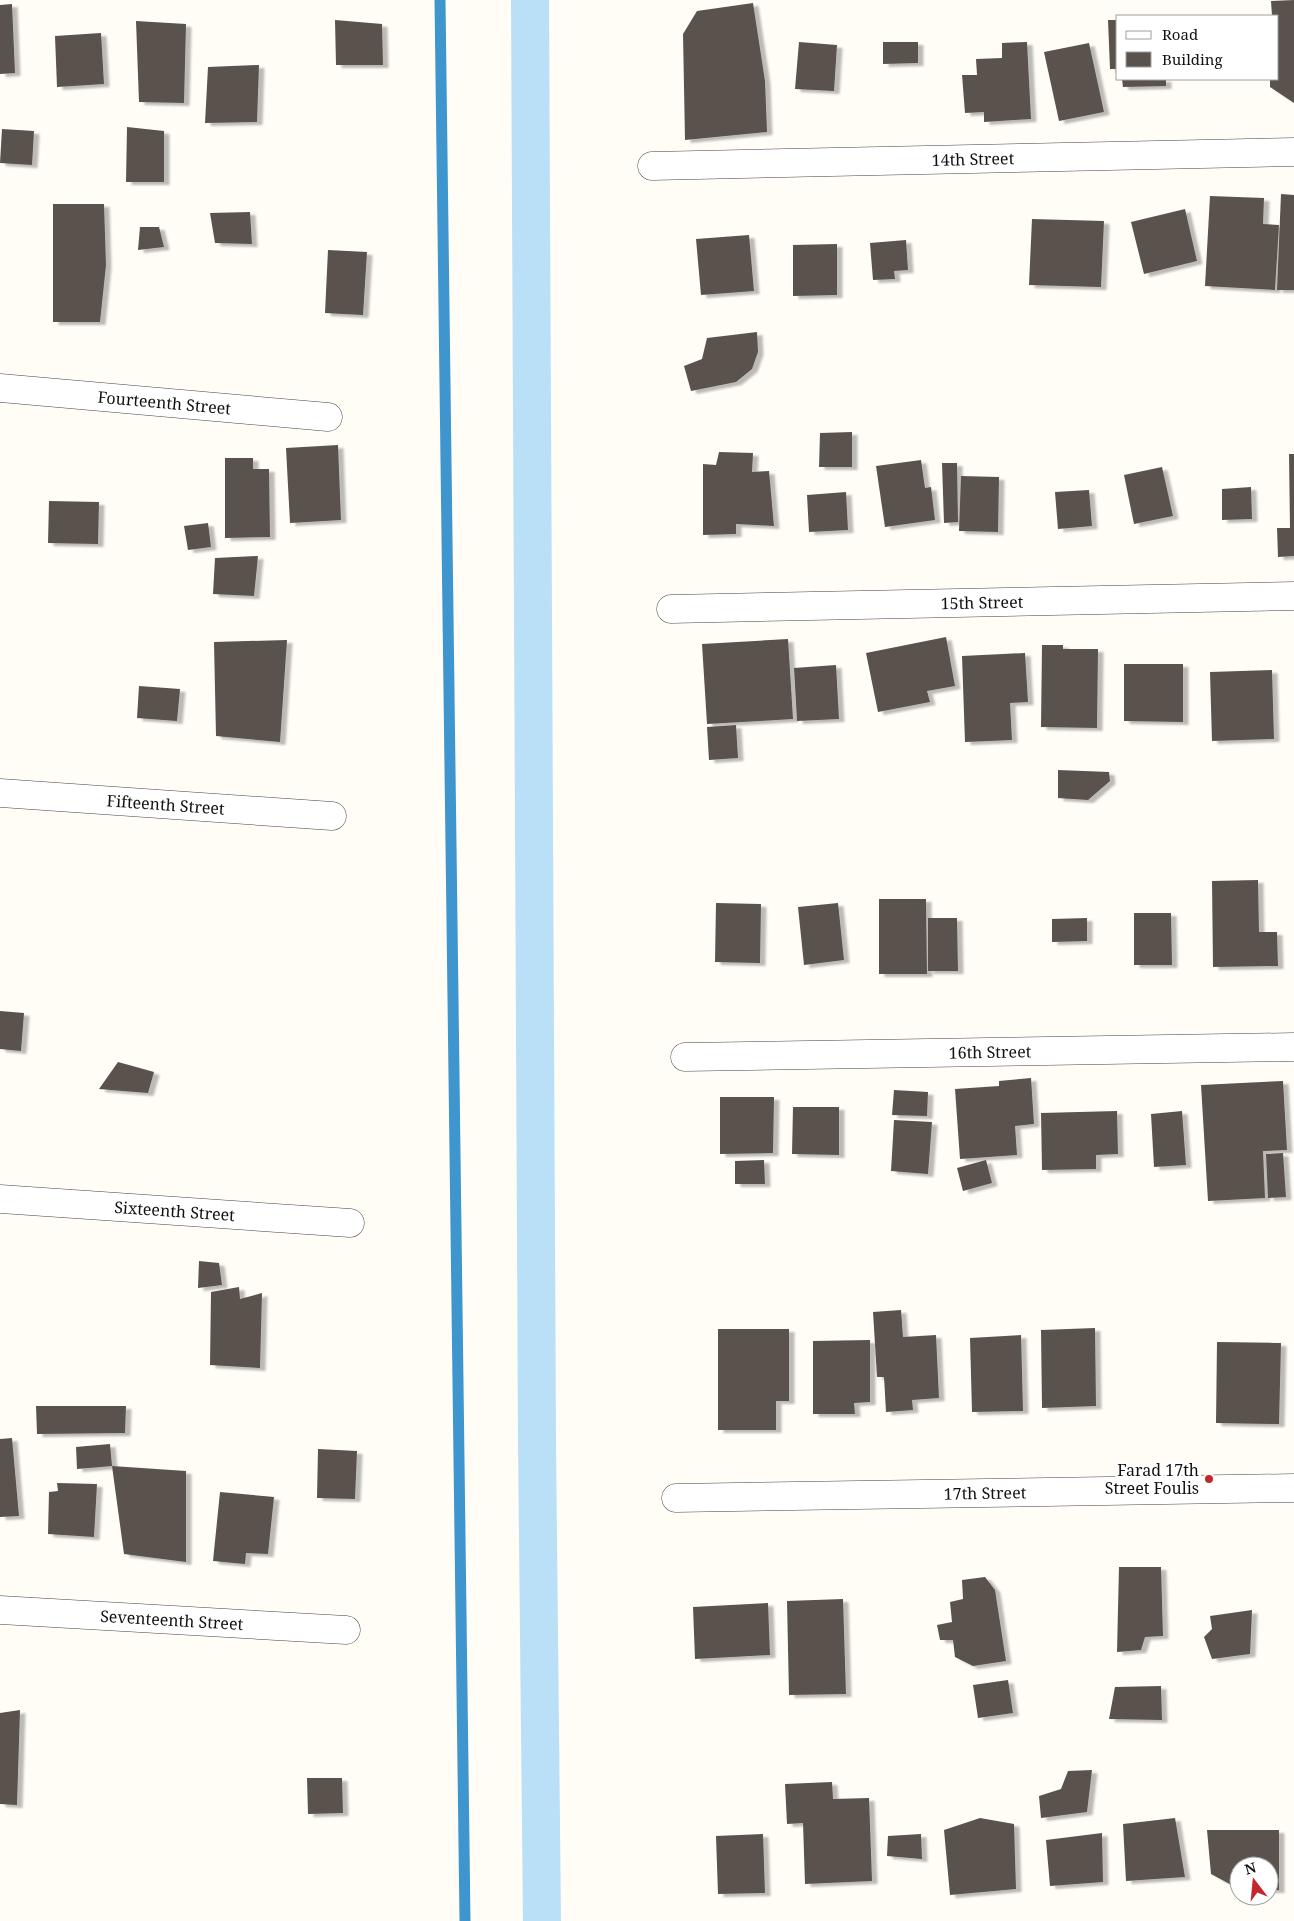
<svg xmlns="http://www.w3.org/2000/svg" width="1294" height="1921" viewBox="0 0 1294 1921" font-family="'Noto Serif',serif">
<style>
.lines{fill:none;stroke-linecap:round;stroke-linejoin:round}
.stream{stroke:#3f96cf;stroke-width:11}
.canal{stroke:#b9e0f7;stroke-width:38}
.building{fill:#5a524d;filter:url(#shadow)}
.minor-casing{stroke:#444;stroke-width:29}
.minor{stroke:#fff;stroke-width:28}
.poi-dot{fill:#c4262e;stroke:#fff;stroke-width:2}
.labels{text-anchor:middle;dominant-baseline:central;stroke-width:5;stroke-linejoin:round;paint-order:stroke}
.street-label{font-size:16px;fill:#111;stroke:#fff}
.poi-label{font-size:16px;fill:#111;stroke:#fff;text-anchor:end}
</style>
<defs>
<filter id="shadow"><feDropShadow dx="5.5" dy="3" stdDeviation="1" flood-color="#0004"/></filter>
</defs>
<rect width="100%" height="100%" fill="#fffdf5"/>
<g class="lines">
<path class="stream" d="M440,0L465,1921"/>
<path class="canal" d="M530,0L537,1443L542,1921"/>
</g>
<path class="building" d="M1294,0V103L1270,87V79H1278V16H1272L1271,1Z
M753,3L765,81L767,132L685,140L683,34L697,11Z
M12,4L15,73L0,74V5Z
M335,20L382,24L383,65H336Z
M1108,20H1118V69H1110Z
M136,21L186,24L184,103L139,102Z
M101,33L104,84L57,87L55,36Z
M799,42L837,45L834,91L795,89Z
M883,42H918V63L883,64Z
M1027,42L1031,119L984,122V112L965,113L962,75H977L976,59L1002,58V43Z
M1089,43L1104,112L1059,121L1044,52Z
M259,65L257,122L205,123L208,67Z
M1122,79H1166V86L1123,87Z
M127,127L164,131V182H126Z
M2,129L34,131L32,165L0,163Z
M1281,194L1294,195V290H1277Z
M1210,196L1264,198L1263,224L1279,225L1275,290L1205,286Z
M53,204H104L106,265L100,322H53Z
M1185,209L1197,261L1144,274L1131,222Z
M250,212L252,244L215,243L210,213Z
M1032,219L1104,221L1101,287L1029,285Z
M140,227H159L164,247L138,250Z
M749,235L754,291L701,295L696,239Z
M906,240L908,270L894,271L895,279L873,280L870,243Z
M837,244V295L793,296V245Z
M328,250L367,252L363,315L325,313Z
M757,332L758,352L752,369L736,382L691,391L684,366L702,359L707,338Z
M852,432V467H819L820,433Z
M338,445L341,520L290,523L286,448Z
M719,452L753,453L752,472L769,471L774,526L736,524V534L703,535V464L716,465Z
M1289,454H1294V556L1278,557L1277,528H1290Z
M225,458H253V469H269L270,537L225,538Z
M921,460L925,488L931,487L935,520L885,527L876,466Z
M942,463H957L958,522L944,523Z
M1162,467L1173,516L1134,524L1124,475Z
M961,476L999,477L998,532L959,531Z
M1251,487L1252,519L1222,520V489Z
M1089,490L1092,526L1058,529L1055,492Z
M846,492L848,530L809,532L807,495Z
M49,501L99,502L98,544L48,543Z
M208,523L211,547L188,550L184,526Z
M258,556L254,596L213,594L215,558Z
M946,637L955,686L927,691L930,702L878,712L866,653Z
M788,639L793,719L707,724L702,644Z
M287,640L280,742L216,736L214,642Z
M1042,645H1063V649H1098L1097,728L1041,727Z
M1025,653L1028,702L1010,703L1012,740L965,742L962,656Z
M1124,664H1183V722L1124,721Z
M836,665L839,719L797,721L794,668Z
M1272,670L1274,739L1212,741L1210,672Z
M139,686L180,689L177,721L137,718Z
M736,725L738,758L709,760L707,727Z
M1058,770L1109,772L1110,781L1088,800L1058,798Z
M1258,880L1259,932H1277L1278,966L1213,967L1212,881Z
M879,899H926L927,974H879Z
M716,903L761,904L760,963L715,962Z
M838,903L844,960L804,965L798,907Z
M1134,913H1171L1172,965H1134Z
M928,918H957L958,971H928Z
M1087,918V941L1052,942V919Z
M0,1011L24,1013L21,1051L0,1049Z
M118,1062L154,1072L148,1093L99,1089Z
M1031,1078L1034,1124L1015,1126L1017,1155L960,1159L955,1089L999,1086V1081Z
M1283,1081L1287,1150L1263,1151L1265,1198L1208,1201L1201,1085Z
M894,1090L928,1092L927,1116L892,1115Z
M720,1097H774L773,1153L720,1154Z
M793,1107H839V1155L792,1154Z
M1117,1111L1118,1154L1096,1155V1169L1042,1170L1041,1113Z
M1182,1111L1186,1165L1154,1167L1151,1114Z
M894,1120L932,1122L928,1174L891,1171Z
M1283,1153L1286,1197L1268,1198L1266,1154Z
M764,1160L765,1184H735V1161Z
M986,1160L992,1183L963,1191L957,1168Z
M199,1261L219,1263L222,1285L198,1288Z
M239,1287L240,1299L262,1293L260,1368L210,1365L211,1292Z
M901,1310L903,1337L936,1335L939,1398L912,1400L913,1410L886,1412L884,1377H877L873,1312Z
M1095,1328L1096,1406L1042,1408L1041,1330Z
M718,1329H789V1401H776V1430H718Z
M1021,1335L1023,1411L972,1412L970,1338Z
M870,1340V1402L854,1403L855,1414H813V1341Z
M1217,1342L1281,1343L1279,1424L1216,1423Z
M36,1406H126L125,1433L37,1434Z
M12,1438L19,1516L0,1517V1439Z
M110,1444L112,1466L77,1469L76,1447Z
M318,1449L357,1451L355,1499L317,1498Z
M112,1466L186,1471V1562L124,1554Z
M57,1483L97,1484L94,1537L48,1534L49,1492L58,1491Z
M220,1492L274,1497L268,1554L246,1553L245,1564L213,1561Z
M1119,1567H1161L1163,1636L1145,1637L1141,1650L1117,1652Z
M985,1577L995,1590L1006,1661L973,1666L955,1657L953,1640H940L937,1625L952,1622L950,1602L963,1599L962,1580Z
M843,1599L846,1694L789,1695L787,1601Z
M768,1603L770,1655L695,1659L693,1607Z
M1252,1610L1250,1654L1212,1659L1204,1637L1212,1629L1210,1616Z
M1008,1680L1013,1713L978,1718L973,1685Z
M1161,1686L1162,1720L1109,1719L1115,1687Z
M20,1710L17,1805L0,1804V1713Z
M1092,1770L1087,1812L1041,1818L1039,1796L1061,1789L1068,1771Z
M307,1778H342L343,1813L308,1814Z
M832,1782L833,1799L869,1798L872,1881L805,1884L803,1823L787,1824L785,1784Z
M980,1818L1014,1824L1016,1889L950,1895L944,1830Z
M1175,1818L1185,1877L1126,1881L1123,1824Z
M1207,1830H1279V1890H1269V1866H1239V1889L1211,1874Z
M1102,1833L1103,1882L1050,1886L1046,1840Z
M763,1834L765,1893L718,1894L716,1836Z
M921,1834L922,1859L887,1856L888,1836Z"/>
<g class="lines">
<g class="minor-casing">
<g id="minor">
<path id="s1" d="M652,166L1294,152"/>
<path id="s2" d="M0,388L328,417"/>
<path id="s3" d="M671,609L1294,596"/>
<path id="s4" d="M0,793L332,816"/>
<path id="s5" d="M685,1057L1294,1047"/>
<path id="s6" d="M0,1199L350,1223"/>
<path id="s7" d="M676,1498L1294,1488"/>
<path id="s8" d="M0,1610L346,1630"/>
</g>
</g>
<use href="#minor" class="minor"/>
</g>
<circle class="poi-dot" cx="1209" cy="1479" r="5"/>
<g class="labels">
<g class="street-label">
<text stroke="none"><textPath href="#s1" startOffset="321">14th Street</textPath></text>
<text stroke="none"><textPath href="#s2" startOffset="165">Fourteenth Street</textPath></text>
<text stroke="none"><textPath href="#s3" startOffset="311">15th Street</textPath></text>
<text stroke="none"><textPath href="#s4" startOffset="166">Fifteenth Street</textPath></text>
<text stroke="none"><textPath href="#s5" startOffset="305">16th Street</textPath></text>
<text stroke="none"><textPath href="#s6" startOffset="175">Sixteenth Street</textPath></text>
<text stroke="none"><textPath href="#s7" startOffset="309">17th Street</textPath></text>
<text stroke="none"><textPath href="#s8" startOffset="172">Seventeenth Street</textPath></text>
</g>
<g class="poi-label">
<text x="1199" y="1470">Farad 17th<tspan x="1199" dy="18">Street Foulis</tspan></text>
</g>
</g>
<rect x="1116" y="15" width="162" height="65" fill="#ffffff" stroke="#a0a0a0"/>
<rect x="1126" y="31" width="25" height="8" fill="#ffffff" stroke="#a0a0a0"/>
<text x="1162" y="40" font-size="15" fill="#111111">Road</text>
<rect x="1126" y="52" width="25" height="15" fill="#5a524d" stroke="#a0a0a0"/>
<text x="1162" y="65" font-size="15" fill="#111111">Building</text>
<g transform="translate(1254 1881) rotate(344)"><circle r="24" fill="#ffffff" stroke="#a0a0a0"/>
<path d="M0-4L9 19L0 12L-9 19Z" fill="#c4262e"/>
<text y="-8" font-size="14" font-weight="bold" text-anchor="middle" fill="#111111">N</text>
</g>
</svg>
